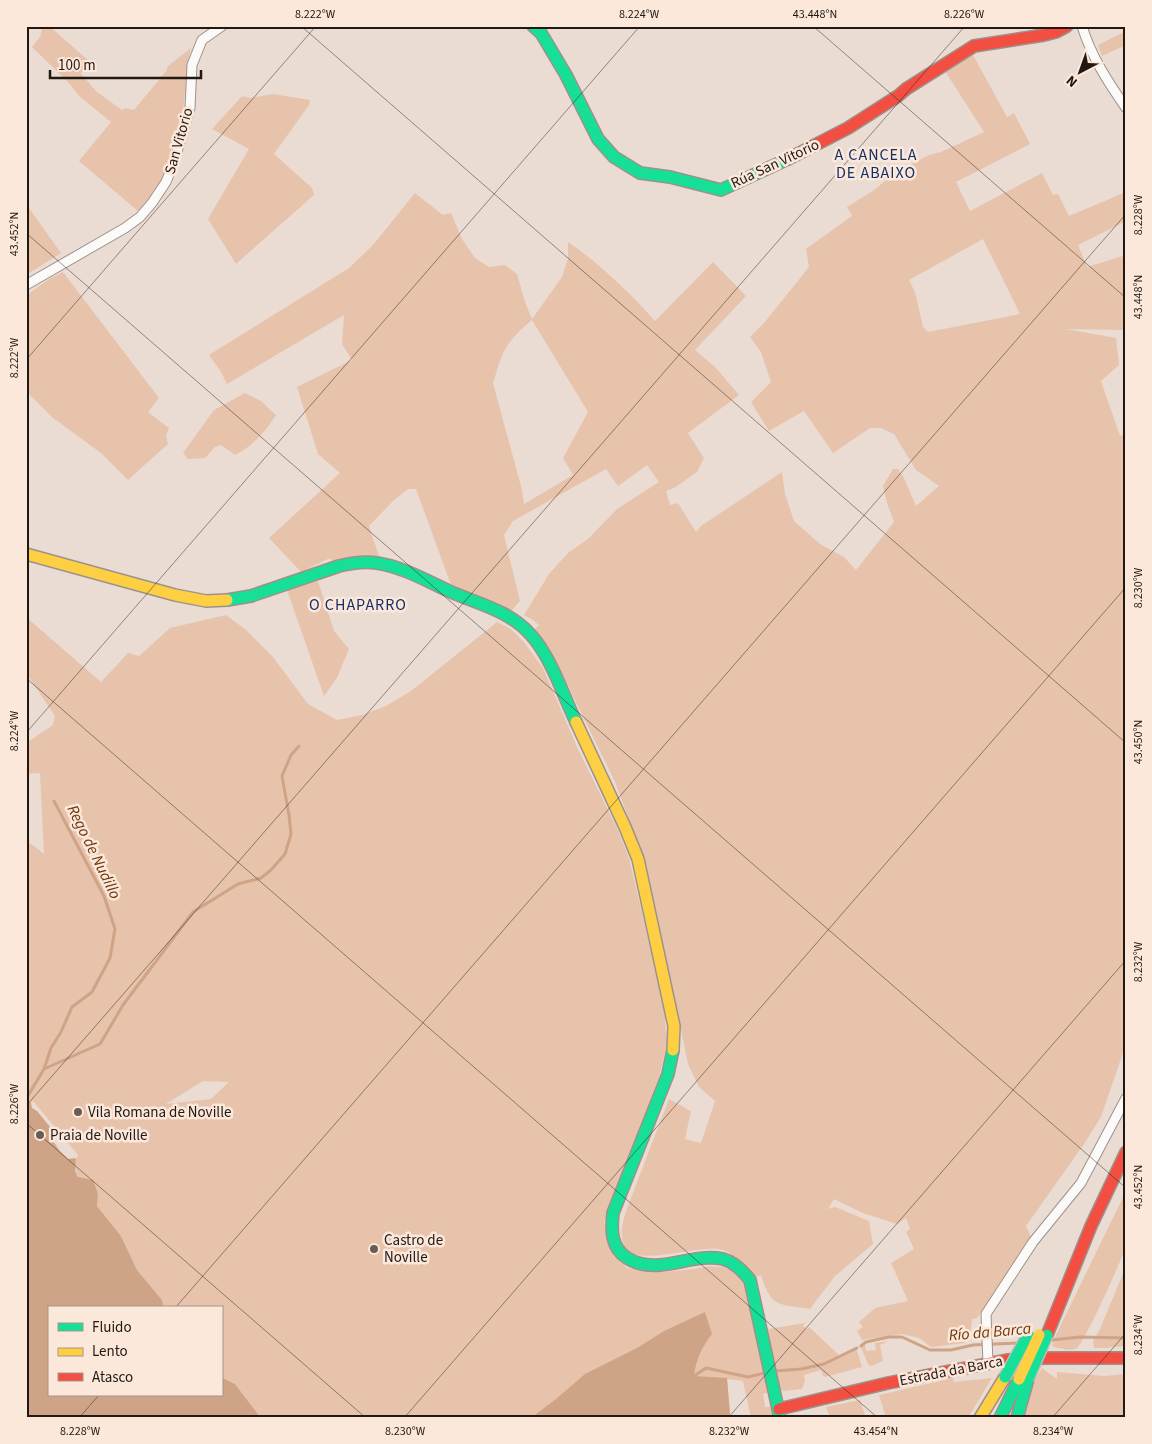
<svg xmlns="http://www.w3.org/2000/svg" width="1152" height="1444" viewBox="0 0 1152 1444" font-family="'Source Sans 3',sans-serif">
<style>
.green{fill:#e7c3ac;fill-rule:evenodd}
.water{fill:#cfa386}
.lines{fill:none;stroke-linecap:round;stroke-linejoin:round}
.stream{stroke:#cfa386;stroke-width:3}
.street-casing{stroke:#9c928b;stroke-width:11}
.fast-casing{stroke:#9c928b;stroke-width:14}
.slow-casing{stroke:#9c928b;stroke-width:14}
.jam-casing{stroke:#9c928b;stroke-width:14}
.street{stroke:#fcfaf8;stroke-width:9}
.fast{stroke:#16e098;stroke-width:11}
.slow{stroke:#ffcf43;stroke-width:11}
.jam{stroke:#f24e42;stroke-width:11}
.fast-bridge-casing{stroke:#c3bbb7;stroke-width:14;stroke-linecap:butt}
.slow-bridge-casing{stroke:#c3bbb7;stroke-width:14;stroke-linecap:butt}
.fast-bridge{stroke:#16e098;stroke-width:11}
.slow-bridge{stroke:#ffcf43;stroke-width:11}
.ticks{fill:none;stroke:#211813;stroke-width:1;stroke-opacity:0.45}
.poi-dot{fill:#675d56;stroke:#fce8db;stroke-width:2}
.labels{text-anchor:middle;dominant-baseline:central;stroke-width:5;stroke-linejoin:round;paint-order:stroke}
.street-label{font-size:15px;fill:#211813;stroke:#fce8db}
.poi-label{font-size:15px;fill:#211813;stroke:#fce8db;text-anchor:start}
.neighbourhood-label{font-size:16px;letter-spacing:1px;fill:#113064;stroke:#fce8db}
.water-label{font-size:16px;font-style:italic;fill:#6c3709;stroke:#fce8db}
.neatline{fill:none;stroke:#211813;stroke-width:2}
.ticks-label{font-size:12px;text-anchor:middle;fill:#211813}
</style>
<rect width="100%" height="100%" fill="#eadcd3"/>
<path class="green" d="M43,26H49L88,60L81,74L97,92L122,110L126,108L134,110L167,70V67L191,48L188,61L182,120L174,149L163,180L139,212L79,161L111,122L79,96L68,82L32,47L40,37Z
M1126,31V45L1102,56L1098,45Z
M973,55L1007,117L1014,113L1030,144L956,182L970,211L1042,173L1053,195L1058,194L1069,216L1126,192V221L1078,245L1087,267L1126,255V330L1066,329L1116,338L1119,365L1101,381L1120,436L1126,434V1044L1101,1117L1084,1144L1026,1226L1031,1237L977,1318L972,1319L970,1337L965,1343L931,1347L919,1338L902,1334L862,1340L857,1331L863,1327L859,1322L875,1308L908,1301L891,1263L914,1249L906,1232L910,1229L906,1218L897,1224L863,1213L834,1199L828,1209L835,1207L869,1221L873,1244L835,1276L810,1309C779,1304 771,1308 761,1275L753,1278C746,1267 735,1254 723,1250C700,1243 634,1270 624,1245C619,1234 623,1221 626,1211L669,1099L691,1111L685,1139L701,1143L715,1101L699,1087L688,1064L658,919L643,856L615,782L550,649L534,630L539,625L533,620L524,615L549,574L568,553L588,539L617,509L659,482L647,465L618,486L606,469L513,521L504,535L520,601L510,612L451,585L416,489H408L392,502L369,526L379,556H368L333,563L330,558L301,572L269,538L340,473L318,454L297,387L352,360L342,344L344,315L227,384L221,372L209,355L349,268L373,245L415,193L443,215L451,213L462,239L475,258L489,267L505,265L517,274L525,302L532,319L562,277L568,259V242C599,263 630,293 655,321L713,262L746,296L695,350L715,367L739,395L688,433L704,458L697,472L674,488L666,491L670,505L678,503L696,532L701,526L782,472L785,494L794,521L820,544L844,557L856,570L894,522L887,503L883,486L893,469H898L904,478L916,506L939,486L916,470L894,434L881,428H870L833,453L804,411L769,431L751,402L771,382L761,352L750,337L764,323L809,267L806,249L852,216L847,207L874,190L895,173L929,155L941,152L984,132L945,71ZM983,239L1020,314L928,332L923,327L915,292L909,280ZM532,320L588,412L563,458L573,475L524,504L522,490L493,383C496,374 498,365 502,356C508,341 520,330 532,320Z
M273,94L310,100L309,105L274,154L312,188L314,195L236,264L208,219L249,149L212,129L242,96L250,98Z
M29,208L61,253L26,275V210Z
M63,272L159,398L148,412L169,428L166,436L168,444L128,480L101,453L53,418L26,391V296L49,279Z
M245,393L261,401L276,415C265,432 253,446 235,455L221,445L215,447L205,458L188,459L183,453L214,410Z
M318,581L334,631L349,649L337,678L324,696L287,590Z
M226,615L246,630L273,657L308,704L337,720L362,715L386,706L411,691L497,622L511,629L524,642L543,668L578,749L617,828L629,858L664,1006L667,1044L660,1074L604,1222L613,1256L627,1268L662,1272L694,1269L709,1266L722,1267L733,1271L742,1280L747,1288L770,1392L763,1394L765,1407L773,1406L775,1418H751L743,1381L727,1379L730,1414L729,1418H261L235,1384L221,1377V1308H164L162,1300L137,1270L121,1236L97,1206L98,1194C85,1183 68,1175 78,1155L33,1101L31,1103L26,1100V840L44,854L40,773L26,774V743L53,725L55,716L26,673V617L101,682L128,653L139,656L170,628ZM203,1081L229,1082L211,1099L166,1104Z
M1126,1191C1126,1207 1128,1229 1126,1245C1124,1256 1084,1343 1077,1348C1072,1352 1060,1348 1054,1347L1052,1345L1055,1337Z
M1126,1266V1346L1106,1348H1094L1093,1341L1100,1329Z
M805,1323L803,1326L807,1329L809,1327L839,1355L856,1347L862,1367L825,1377L823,1376L821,1370L804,1375L805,1381L802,1389L784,1391L779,1389L775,1371L768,1329Z
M889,1341L880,1345L883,1361L871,1366L868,1364L861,1347L865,1345L866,1351L876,1350L875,1343Z
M1042,1368L1057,1379V1372L1104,1376L1126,1374V1418H1024L1035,1379Z
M953,1378L954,1382L992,1378L968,1418H886L879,1395Z
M860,1400L866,1418H830L826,1407Z"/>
<path class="water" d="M26,1101L31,1103L32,1108L37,1111L55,1133L51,1138L59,1150L68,1159L76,1158L75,1171L78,1177L93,1180L98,1194L97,1206L121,1236L137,1270L162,1300L164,1308H49V1395H221V1377L235,1384L261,1418H26Z
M705,1312L712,1334C702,1347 696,1359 694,1376L727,1378L730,1414L729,1418H531L556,1399L585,1374L637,1348L664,1331Z"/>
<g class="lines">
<path class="stream" d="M44,1069L100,1044L123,1005L193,912L238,884L261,878L271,870L285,854L291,834L289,815L282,776L291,755L299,746
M26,1099L44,1069L51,1048L61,1032L72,1007L92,992L110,958L115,929L104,896L54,801
M1052,1340L1080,1337L1126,1338
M861,1346L866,1342L889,1337H902L930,1350H951L973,1345L1018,1343
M775,1371L801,1369L824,1364L857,1348
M694,1376L706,1368L748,1377L765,1373"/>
<g class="street-casing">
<path id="street" d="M1082,26C1091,56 1108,82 1126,108
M26,285L125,228L140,217L152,203L166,182L174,162L190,108L192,65L202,40L222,26
M988,1363L986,1314L1033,1242L1081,1183L1126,1098"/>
</g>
<g class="fast-casing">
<path id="fast" d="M533,26L541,33L566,75L598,139L614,157L640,173L670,177L721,190L788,159
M227,600L251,596L339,566C351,563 364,561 377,563C403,567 427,581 451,592C479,604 510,611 531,635C551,657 563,695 576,722
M673,1050L668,1074L613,1213C611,1230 611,1248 627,1258C658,1277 690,1252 723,1259C734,1262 743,1271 750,1280L780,1418
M1000,1418L1019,1379
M1017,1418L1028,1379"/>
</g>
<g class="slow-casing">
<path id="slow" d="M26,554L175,595L206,601L227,600
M576,722L625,827L638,859L674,1026L673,1050
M980,1418L1005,1377"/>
</g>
<g class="jam-casing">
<path id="jam" d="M788,159L848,128L898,96L906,89L974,46L1044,35L1056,32L1067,26
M1047,1335L1091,1226L1126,1152
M779,1409L888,1383L1007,1360L1046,1358H1126"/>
</g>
<use href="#street" class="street"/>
<use href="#fast" class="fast"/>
<use href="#slow" class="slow"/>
<use href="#jam" class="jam"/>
<g class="fast-bridge-casing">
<path id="fast-bridge" d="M1005,1377L1028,1335
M1028,1379L1047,1335"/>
</g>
<g class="slow-bridge-casing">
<path id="slow-bridge" d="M1019,1379L1039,1335"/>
</g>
<use href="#fast-bridge" class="fast-bridge"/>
<use href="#slow-bridge" class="slow-bridge"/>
</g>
<path class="ticks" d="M301,26L1126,743M813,26L1126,298M26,233L1126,1188M26,360L316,26M26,678L878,1418M26,733L640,26M26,1106L965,26M26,1123L366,1418M175,1308L1126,214M79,1418L99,1395M404,1418L1126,587M728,1418L1126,960M1052,1418L1126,1333"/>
<g class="poi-dot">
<circle cx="78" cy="1112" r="5"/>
<circle cx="40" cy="1135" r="5"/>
<circle cx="374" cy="1249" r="5"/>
</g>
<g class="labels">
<g class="street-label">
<text transform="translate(179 141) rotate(-74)">San Vitorio</text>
<text transform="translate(775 164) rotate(-25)">Rúa San Vitorio</text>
<text transform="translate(951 1371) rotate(-11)">Estrada da Barca</text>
</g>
<g class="poi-label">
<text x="88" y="1112">Vila Romana de Noville</text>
<text x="50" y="1135">Praia de Noville</text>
<text x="384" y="1240">Castro de<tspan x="384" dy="17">Noville</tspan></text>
</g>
<g class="neighbourhood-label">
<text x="876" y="155">A CANCELA<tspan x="876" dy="18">DE ABAIXO</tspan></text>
<text x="358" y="605">O CHAPARRO</text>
</g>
<g class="water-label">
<text transform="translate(94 852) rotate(64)">Rego de Nudillo</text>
<text transform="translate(990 1332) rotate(-5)">Río da Barca</text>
</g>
</g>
<rect width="1152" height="1444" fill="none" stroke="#fce8db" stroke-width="55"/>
<rect x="48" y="1306" width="175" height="90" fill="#fce8db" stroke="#a4958b"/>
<rect x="58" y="1323" width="25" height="8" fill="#16e098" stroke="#a4958b"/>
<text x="92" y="1332" font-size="15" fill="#211813">Fluido</text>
<rect x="58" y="1348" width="25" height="8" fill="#ffcf43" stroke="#a4958b"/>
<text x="92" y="1356" font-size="15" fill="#211813">Lento</text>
<rect x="58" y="1373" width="25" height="8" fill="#f24e42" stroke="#a4958b"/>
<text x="92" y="1382" font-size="15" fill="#211813">Atasco</text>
<g transform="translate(1080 72) rotate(221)" stroke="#fce8db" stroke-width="4" paint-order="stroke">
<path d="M0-4L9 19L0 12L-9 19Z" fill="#211813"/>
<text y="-8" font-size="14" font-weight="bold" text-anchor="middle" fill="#211813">N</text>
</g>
<path d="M50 70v8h151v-8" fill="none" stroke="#211813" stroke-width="2.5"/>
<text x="58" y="70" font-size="15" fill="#211813" stroke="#fce8db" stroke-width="4" paint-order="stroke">100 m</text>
<rect x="28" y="28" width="1096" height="1388" class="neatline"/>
<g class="ticks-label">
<text x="315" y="18">8.222°W</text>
<text x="639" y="18">8.224°W</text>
<text x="815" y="18">43.448°N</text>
<text x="964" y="18">8.226°W</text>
<text transform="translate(1138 215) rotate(-90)" y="4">8.228°W</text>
<text transform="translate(14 234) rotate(-90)" y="4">43.452°N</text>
<text transform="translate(1138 297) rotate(-90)" y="4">43.448°N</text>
<text transform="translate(14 358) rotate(-90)" y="4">8.222°W</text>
<text transform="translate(1138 588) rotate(-90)" y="4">8.230°W</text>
<text transform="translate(14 731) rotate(-90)" y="4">8.224°W</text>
<text transform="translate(1138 742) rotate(-90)" y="4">43.450°N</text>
<text transform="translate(1138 962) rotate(-90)" y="4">8.232°W</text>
<text transform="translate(14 1104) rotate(-90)" y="4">8.226°W</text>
<text transform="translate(1138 1187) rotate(-90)" y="4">43.452°N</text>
<text transform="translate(1138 1335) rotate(-90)" y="4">8.234°W</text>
<text x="80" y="1435">8.228°W</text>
<text x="405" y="1435">8.230°W</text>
<text x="729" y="1435">8.232°W</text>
<text x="876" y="1435">43.454°N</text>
<text x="1053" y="1435">8.234°W</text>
</g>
</svg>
